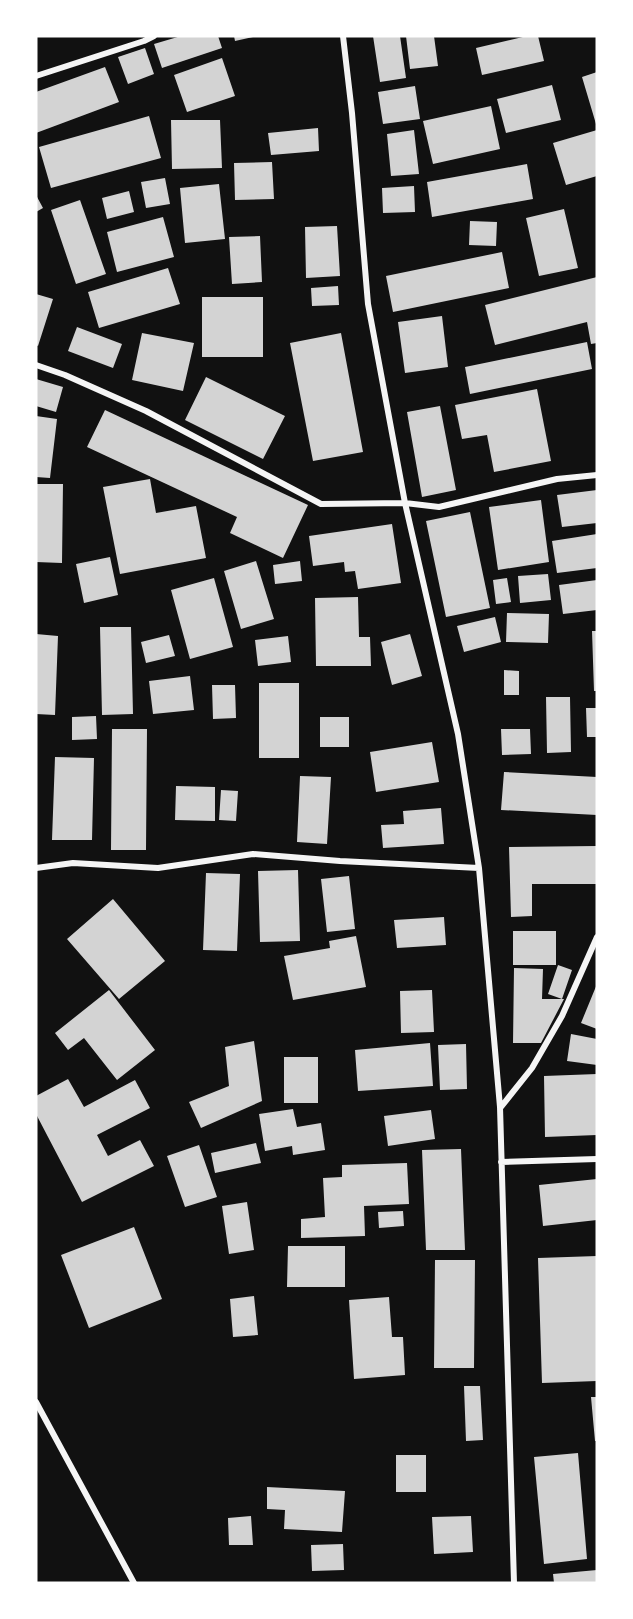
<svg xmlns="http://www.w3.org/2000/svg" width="633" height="1619" viewBox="0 0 633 1619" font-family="Helvetica,sans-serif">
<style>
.building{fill:#d3d3d3}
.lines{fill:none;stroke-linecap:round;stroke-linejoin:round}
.minor{stroke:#f5f5f5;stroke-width:6}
</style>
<rect width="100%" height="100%" fill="#111"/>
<path class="building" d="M181,36H218L222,48L162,68L154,44Z
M234,36H253V37L235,41Z
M373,36H400L406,78L380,82Z
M406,36H434L438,66L410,69Z
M527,36H538L544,61L482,75L476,48Z
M145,48L154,74L128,84L118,57Z
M222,58L235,96L187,112L174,75Z
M105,67L119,102L36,133V92Z
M597,72V124H596L582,77Z
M552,85L561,120L506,133L497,99Z
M415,86L420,119L383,124L378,92Z
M491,106L500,149L433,164L423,121Z
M149,116L161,158L51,188L39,147Z
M171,120H220L222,168L172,169Z
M318,128L319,151L271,155L268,133Z
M414,130L419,174L391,176L387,134Z
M597,130V176L566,185L553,143Z
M272,162L274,199L235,200L234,163Z
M527,164L533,199L432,217L427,182Z
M165,178L170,204L146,208L141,182Z
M219,184L225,239L185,243L180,188Z
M414,186L415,212L383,213L382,188Z
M129,191L134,212L107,219L102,198Z
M36,195L43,208L36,212Z
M80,200L106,274L76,284L51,210Z
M564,209L578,268L539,276L526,218Z
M163,217L174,257L117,272L107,232Z
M470,221L497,222L496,246L469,245Z
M337,226L340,276L306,278L305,227Z
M260,236L262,282L232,284L229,237Z
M502,252L509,288L393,312L386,276Z
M168,268L180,304L99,328L88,292Z
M597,277V343L591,344L587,322L495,345L485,305Z
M338,286L339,305L312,306L311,288Z
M36,294L53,299L38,346L36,345Z
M202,297H263V357H202Z
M442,316L448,367L405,373L398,322Z
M77,327L122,344L113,368L68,351Z
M142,333L194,343L183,391L132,380Z
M341,333L363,452L313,461L290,343Z
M587,342L592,369L470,394L465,367Z
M206,377L285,416L263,459L185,420Z
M36,379L63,387L56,412L36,406Z
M537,389L551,461L494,472L487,435L462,439L455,405Z
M440,406L456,490L422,497L407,412Z
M105,410L308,505L283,558L230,533L237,517L87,447Z
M36,416L57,419L50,478L36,477Z
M150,479L156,513L196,506L206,558L120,574L103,487Z
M36,484H63L62,563L36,562Z
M597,490V523L562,527L557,495Z
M541,500L549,562L498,570L489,507Z
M470,512L490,608L446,617L426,521Z
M392,524L401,583L358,589L355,571L345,572L344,562L313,566L309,536Z
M597,534V568L557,573L552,541Z
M110,557L118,595L84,603L76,564Z
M256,561L274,619L241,629L224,571Z
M300,561L302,581L275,584L273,565Z
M548,574L551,600L520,603L518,576Z
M214,578L233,647L190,659L171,590Z
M507,578L511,602L496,604L493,580Z
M597,580V610L563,614L559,585Z
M358,597L359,637H370L371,666H316L315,598Z
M507,613L549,614L548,643L506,642Z
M495,617L501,642L464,652L457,626Z
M100,627H131L133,714L102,715Z
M592,631H597V691H594Z
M36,634L58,636L55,715L36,714Z
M410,634L422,676L392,685L381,642Z
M169,635L175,656L146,663L141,642Z
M288,636L291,662L258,666L255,640Z
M504,670L519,671V695H504Z
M190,676L194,710L153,714L149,681Z
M259,683H299V758H259Z
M212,685H235L236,718L213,719Z
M546,697H570L571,752L547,753Z
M586,708H597V737H587Z
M96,716L97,739L72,740V717Z
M320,717H349V747H320Z
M112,729H147L146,850H111Z
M501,729H530L531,754L502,755Z
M432,742L439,782L376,792L370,752Z
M55,757L94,758L92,840H52Z
M504,772L597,777V815L501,810Z
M300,776L331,777L327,844L297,842Z
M176,786L215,787V821L175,820Z
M221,790L238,791L236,821L219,820Z
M441,808L444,844L383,848L381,825L404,824L403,811Z
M597,846V884H532V916L511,917L509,847Z
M298,870L300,941L260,942L258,871Z
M206,873L240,874L237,951L203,950Z
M349,876L355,929L327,932L321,879Z
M113,899L165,961L119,999L67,939Z
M444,917L446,945L397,948L394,920Z
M513,931H556V965H513Z
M356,936L366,987L293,1000L284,956L330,948L329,941Z
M558,965L572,970L562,999L548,994Z
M514,968L543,969L542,999H564L541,1043H513Z
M597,984V1029L581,1023Z
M109,990L155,1050L117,1080L84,1038L68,1050L55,1033Z
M432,990L434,1032L401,1033L400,991Z
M571,1034L597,1039V1065L567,1061Z
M254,1041L262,1101L201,1128L189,1102L229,1086L225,1047Z
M430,1043L433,1086L358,1091L355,1050Z
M466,1044L467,1089L440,1090L438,1045Z
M284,1057H318V1103H284Z
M597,1074V1135L545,1137L544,1076Z
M68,1079L84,1107L135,1080L150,1108L97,1135L108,1156L140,1140L154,1166L82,1202L36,1114V1096Z
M293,1109L297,1127L321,1123L325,1150L293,1155L292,1146L265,1151L259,1114Z
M431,1110L435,1139L388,1146L384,1116Z
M256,1143L261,1163L215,1173L211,1153Z
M199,1145L217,1197L185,1207L167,1156Z
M461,1149L465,1250H426L422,1150Z
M407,1163L409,1204L364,1206L365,1236L301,1238V1219L325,1217L323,1178L342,1177V1165Z
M597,1179V1220L543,1226L539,1185Z
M247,1202L254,1250L229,1254L222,1206Z
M403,1211L404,1226L379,1228L378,1212Z
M134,1227L162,1299L89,1328L61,1255Z
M288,1246H345V1287H287Z
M597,1256V1381L542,1383L538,1258Z
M435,1260H475L474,1368H434Z
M254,1296L258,1335L233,1337L230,1299Z
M389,1297L392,1337H403L405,1375L354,1379L349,1300Z
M464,1386H480L483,1440L466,1441Z
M591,1397H597V1441H595Z
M578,1453L587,1559L544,1564L534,1457Z
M396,1455H426V1492H396Z
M267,1487L345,1491L342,1532L284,1529L285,1510L267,1509Z
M251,1516L253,1545H229L228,1518Z
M471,1516L473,1552L434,1554L432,1517Z
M343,1544L344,1570L312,1571L311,1545Z
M597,1570V1583H554L553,1574Z"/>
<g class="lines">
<path class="minor" d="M343,36L352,113L368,304L405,503L458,734L479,868L500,1107L514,1583
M36,76L144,41L154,36
M36,365L65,375L146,411L321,504L405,503L439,507L557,479L597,475
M36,868L73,863L158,868L253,854L340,861L479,868
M501,1107L532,1068L562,1016L597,937
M501,1162L597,1159
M36,1402L134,1583"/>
</g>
<rect width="633" height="1619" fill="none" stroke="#ffffff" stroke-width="75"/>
</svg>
